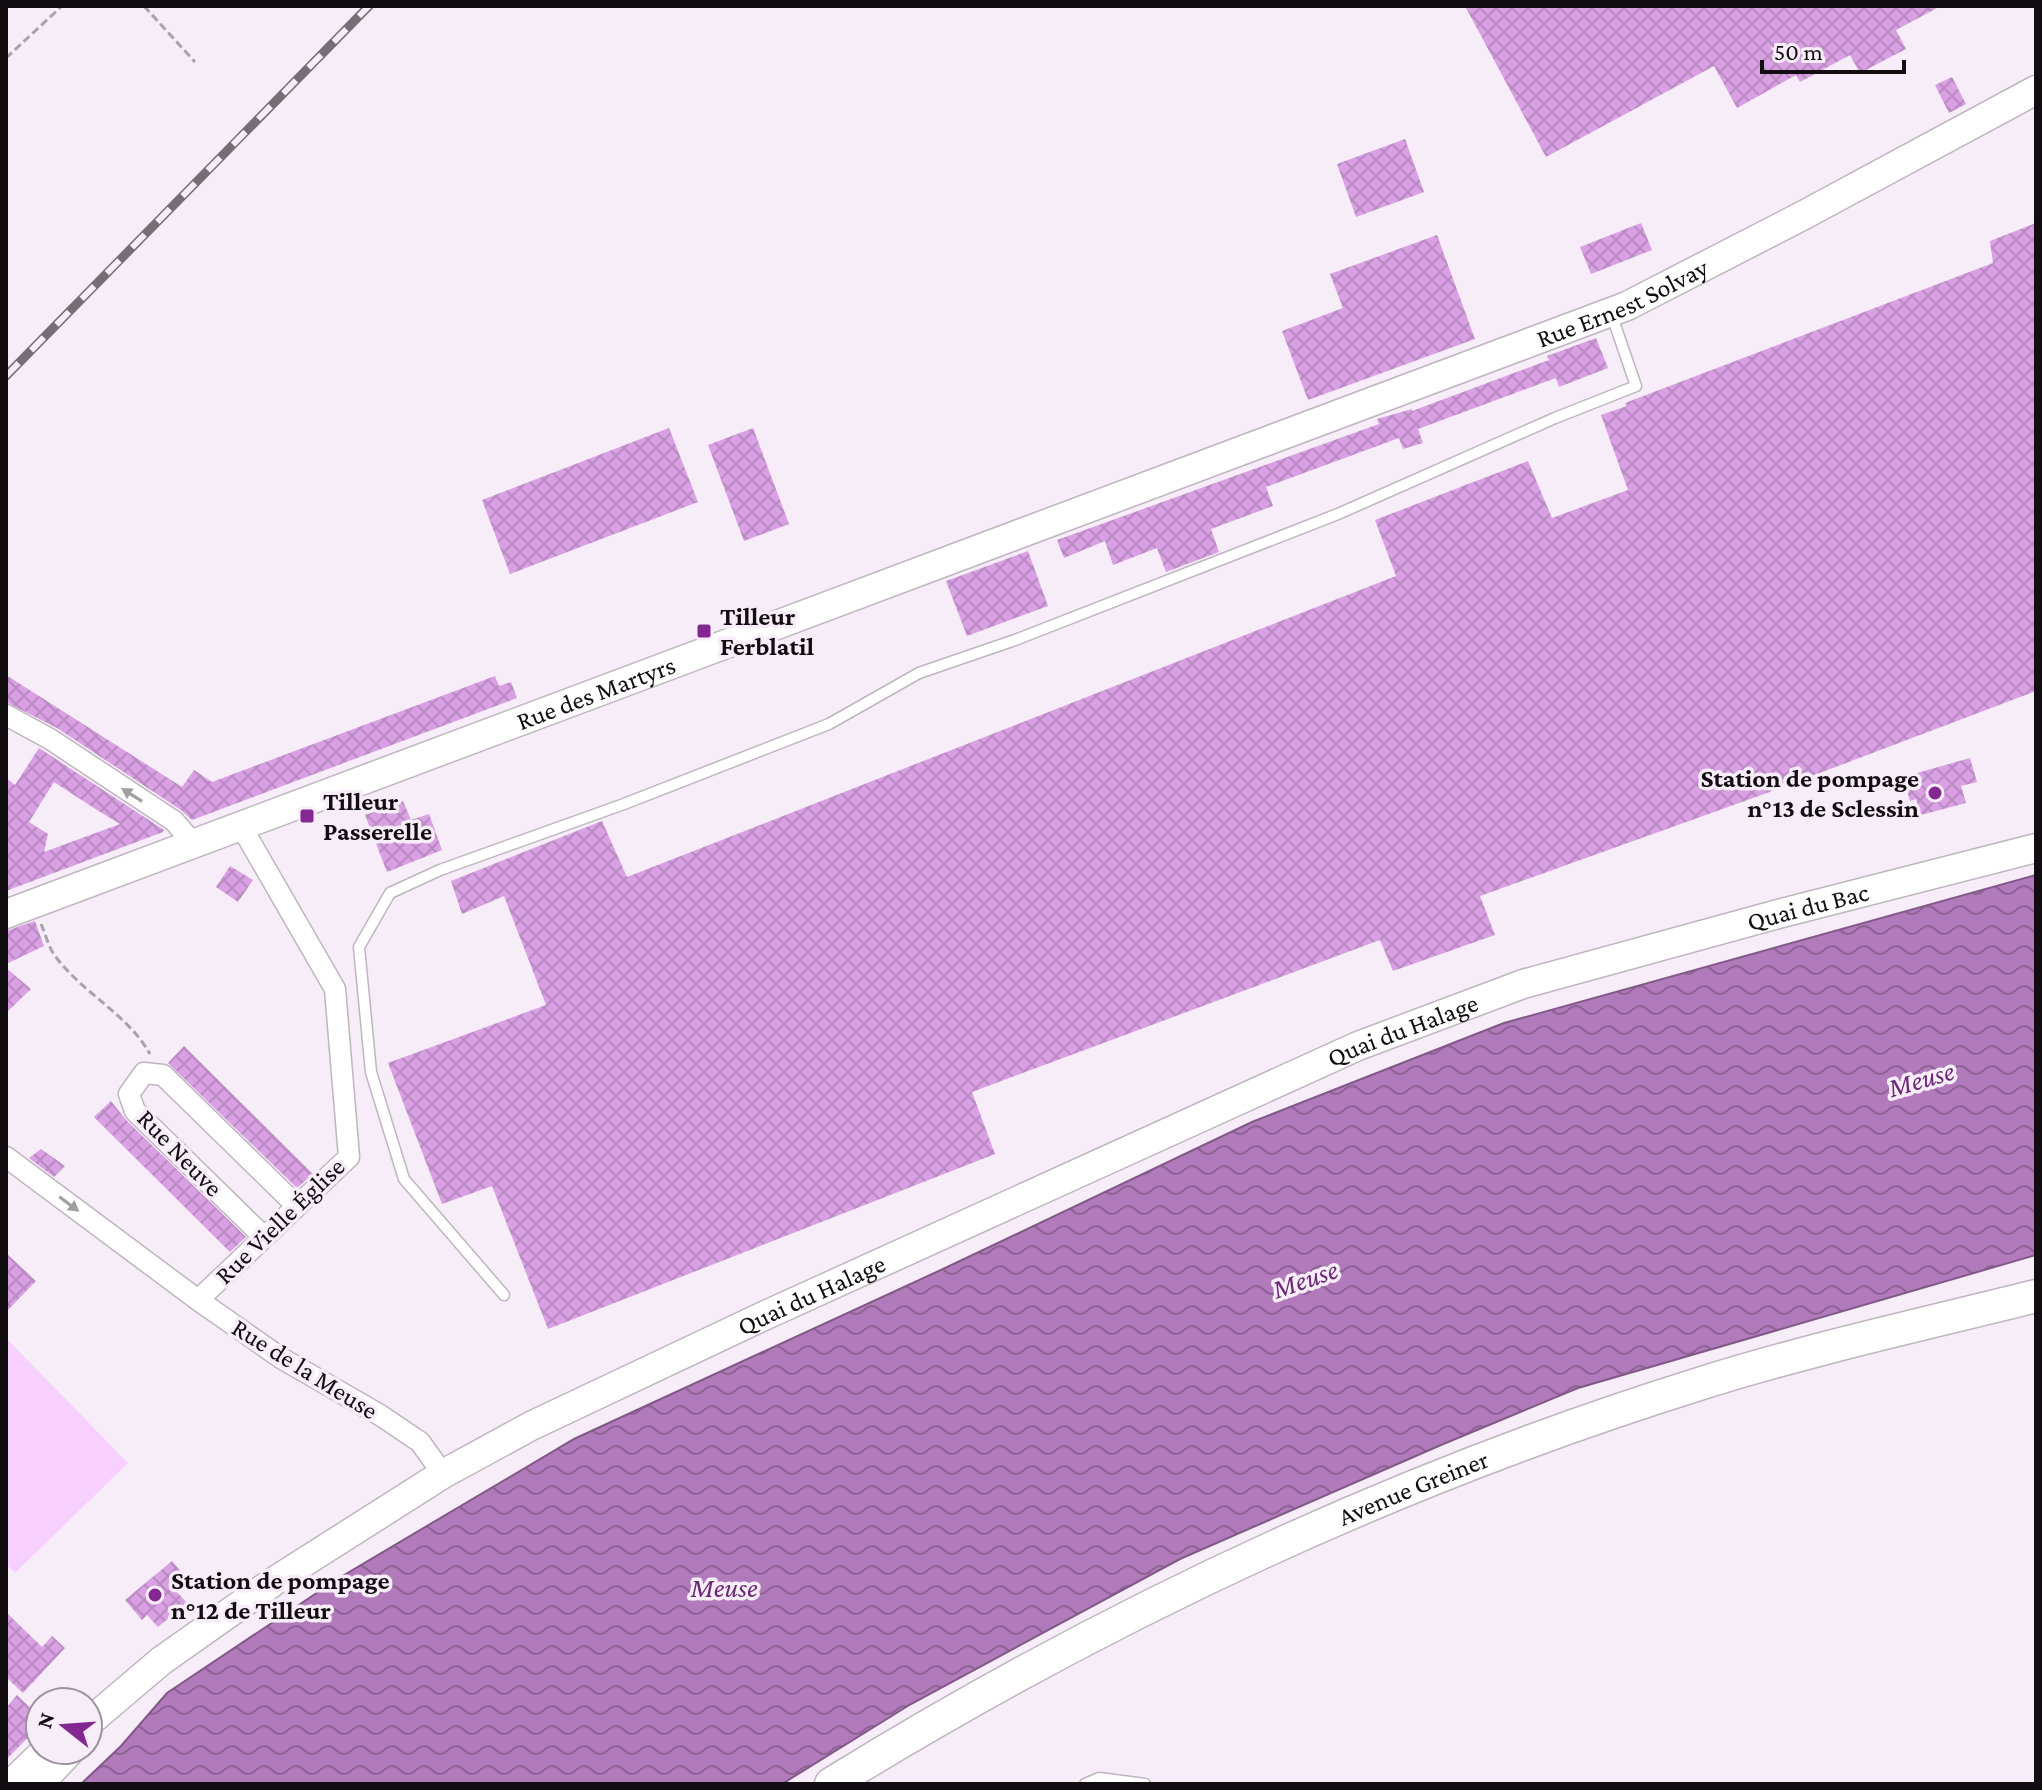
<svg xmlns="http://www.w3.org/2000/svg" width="2042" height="1790" viewBox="0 0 2042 1790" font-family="'Crimson Pro',serif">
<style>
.green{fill:#f8d0ff}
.water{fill:url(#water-waves);stroke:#815987;stroke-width:2}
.building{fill:url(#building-cross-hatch);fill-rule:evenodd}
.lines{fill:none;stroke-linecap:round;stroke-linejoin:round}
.lane-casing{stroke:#bfb5c0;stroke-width:13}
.street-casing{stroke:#bfb5c0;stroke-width:23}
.secondary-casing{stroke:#bfb5c0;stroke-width:31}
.primary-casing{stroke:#bfb5c0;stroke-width:35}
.path{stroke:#aaa2ab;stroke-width:3;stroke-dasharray:8 4;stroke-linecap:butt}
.lane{stroke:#fff;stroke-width:10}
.street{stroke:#fff;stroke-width:20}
.secondary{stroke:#fff;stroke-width:28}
.primary{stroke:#fff;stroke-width:32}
.rail-casing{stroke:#756e75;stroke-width:9}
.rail{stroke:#f7edf8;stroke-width:6;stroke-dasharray:18;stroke-linecap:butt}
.oneway{fill:#a09ea0}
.poi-dot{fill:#842792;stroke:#f7edf8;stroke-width:3}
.labels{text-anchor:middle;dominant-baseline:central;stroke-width:7;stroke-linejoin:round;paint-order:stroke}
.street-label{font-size:26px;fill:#110d11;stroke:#f7edf8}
.poi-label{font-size:26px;font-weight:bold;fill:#110d11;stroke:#f7edf8;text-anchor:start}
.water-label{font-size:28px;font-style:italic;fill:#6b2876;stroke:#f7edf8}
</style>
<defs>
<pattern id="water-waves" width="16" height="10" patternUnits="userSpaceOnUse" patternTransform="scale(2)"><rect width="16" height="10" fill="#b17aba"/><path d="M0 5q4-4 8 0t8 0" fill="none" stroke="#8f6296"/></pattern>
<pattern id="building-cross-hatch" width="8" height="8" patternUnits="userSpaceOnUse" patternTransform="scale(2)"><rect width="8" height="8" fill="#d9a0e3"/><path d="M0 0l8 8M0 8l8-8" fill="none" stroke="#b989c2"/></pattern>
</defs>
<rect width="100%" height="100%" fill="#f7edf8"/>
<path class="green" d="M6,1338L128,1463L15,1573L6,1564Z"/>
<path class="water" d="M2036,875V1255L1578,1388L1441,1445L1180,1559L911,1704L782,1784H81L121,1746L167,1693L339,1578L574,1439L943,1269L1252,1122L1504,1023Z"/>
<path class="building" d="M1465,6H1941L1896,30L1906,49L1860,73L1850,55L1800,82L1796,75L1737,108L1714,66L1546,157Z
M1952,77L1966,104L1949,113L1935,85Z
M1405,139L1424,192L1356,217L1337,164Z
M1641,223L1652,250L1591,274L1580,247Z
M2036,223V691L1767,793L1480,896L1495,935L1393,971L1380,940L972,1092L995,1154L548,1329L492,1186L442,1204L388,1063L546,1005L504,896L462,914L451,881L602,821L627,877L1396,576L1375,520L1528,461L1552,518L1628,490L1601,415L1627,406L1625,403L1993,263L1990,241Z
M1437,235L1475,339L1308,400L1282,331L1343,308L1330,274Z
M1596,338L1608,368L1559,387L1556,378L1418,429L1423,443L1403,449L1399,438L1266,487L1273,506L1211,529L1219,552L1166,572L1157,548L1113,565L1105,541L1064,558L1057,540L1379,424L1377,419L1412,409V411L1549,360L1547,356Z
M669,428L698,502L510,574L482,500Z
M753,428L789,524L744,541L708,445Z
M1028,551L1048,606L967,636L946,581Z
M6,675L182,787L194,770L212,782L495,676L499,686L511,682L517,698L192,820L181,810L57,728L6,702Z
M39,748L164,830L163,832L6,891V778L15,785ZM54,782L97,810L120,824L44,852L48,834L29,822Z
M1970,758L1977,782L1961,786L1966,803L1921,815L1916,799L1910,801L1903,777Z
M403,801L411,820L429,814L442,850L387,872L365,815Z
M230,866L253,880L238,902L216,887Z
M35,921L44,946L6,964V931Z
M6,968L31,989L6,1013Z
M184,1046L313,1174L297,1188L168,1063Z
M111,1101L126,1120L246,1237L230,1252L94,1117Z
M41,1149L65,1166L54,1177L29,1158Z
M6,1253L36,1281L6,1312Z
M172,1561L189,1581L176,1591L187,1603L158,1627L147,1615L142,1620L125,1600Z
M6,1612L42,1647L52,1636L65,1648L23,1693L6,1677Z
M17,1695L40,1717V1725L6,1760V1708Z"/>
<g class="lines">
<g class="lane-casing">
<path id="lane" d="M504,1295L404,1179L371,1072L359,947L390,893L440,870L624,804L829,724L919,673L1015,640L1338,514L1555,418L1636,386L1612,316
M1085,1784L1099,1778L1145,1784"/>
</g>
<g class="street-casing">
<path id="street" d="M6,715L50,739L174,821L193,843
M6,1157L198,1300L281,1358L380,1415L420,1442L443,1474
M264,1237L135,1111L129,1094L144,1073L163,1075L297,1206
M198,1300L349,1157L335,989L241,826"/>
</g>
<g class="secondary-casing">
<g id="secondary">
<path id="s1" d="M6,914L1627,306L1802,216L2036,90"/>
<path id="s2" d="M88,1723L161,1661L273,1582L443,1474L531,1426L768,1314L1358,1046L1523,984L1782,913L2036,848"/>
<path d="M11,1784L46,1750"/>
<path d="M39,1784L71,1750"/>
</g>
</g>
<g class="primary-casing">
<g id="primary">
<path id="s3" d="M831,1784C1102,1617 1395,1479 1699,1384C1810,1349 1924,1324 2036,1296"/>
</g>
</g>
<path class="path" d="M144,6L195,62
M6,58L62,6
M41,924C45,933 48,945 53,953C80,992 127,1013 150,1054"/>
<use href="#lane" class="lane"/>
<use href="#street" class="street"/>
<use href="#secondary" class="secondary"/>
<use href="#primary" class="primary"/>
<g class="rail-casing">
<path id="rail" d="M6,376L369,6"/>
</g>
<use href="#rail" class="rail"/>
</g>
<defs><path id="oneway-solid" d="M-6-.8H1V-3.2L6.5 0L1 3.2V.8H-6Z" transform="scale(2)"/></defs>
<g class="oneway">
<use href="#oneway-solid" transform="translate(132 795) rotate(-148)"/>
<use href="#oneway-solid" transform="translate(69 1204) rotate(37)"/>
</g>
<g class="poi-dot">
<rect x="696" y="623" width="16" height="16" rx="4"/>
<circle cx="1935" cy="793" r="8"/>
<rect x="299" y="808" width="16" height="16" rx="4"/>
<circle cx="155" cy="1595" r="8"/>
</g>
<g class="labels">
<g class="street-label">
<text stroke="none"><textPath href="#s1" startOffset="1728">Rue Ernest Solvay</textPath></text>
<text stroke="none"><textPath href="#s1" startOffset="630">Rue des Martyrs</textPath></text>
<text stroke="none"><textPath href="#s2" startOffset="1916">Quai du Bac</textPath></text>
<text stroke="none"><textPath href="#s2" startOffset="1492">Quai du Halage</textPath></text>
<text transform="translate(180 1153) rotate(46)">Rue Neuve</text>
<text transform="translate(280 1221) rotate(-44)">Rue Vielle Église</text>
<text stroke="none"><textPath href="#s2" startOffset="844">Quai du Halage</textPath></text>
<text transform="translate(305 1369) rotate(32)">Rue de la Meuse</text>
<text stroke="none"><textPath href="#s3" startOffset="654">Avenue Greiner</textPath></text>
</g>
<g class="poi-label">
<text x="720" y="616">Tilleur<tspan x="720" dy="30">Ferblatil</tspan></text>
<text x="1919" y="778" text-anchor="end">Station de pompage<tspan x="1919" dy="30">n°13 de Sclessin</tspan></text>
<text x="323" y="801">Tilleur<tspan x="323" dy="30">Passerelle</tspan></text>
<text x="171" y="1580">Station de pompage<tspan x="171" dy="30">n°12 de Tilleur</tspan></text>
</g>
<g class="water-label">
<text transform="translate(1921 1079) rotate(-16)">Meuse</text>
<text transform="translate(1305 1279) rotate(-19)">Meuse</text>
<text x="724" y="1587">Meuse</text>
</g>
</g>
<rect width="2042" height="1790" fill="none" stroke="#110d11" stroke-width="16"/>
<g transform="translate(64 1726) rotate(287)"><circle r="38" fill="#f7edf8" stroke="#9b939c" stroke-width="2"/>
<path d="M0-6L14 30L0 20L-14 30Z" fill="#842792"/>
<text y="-12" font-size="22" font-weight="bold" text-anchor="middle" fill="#110d11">N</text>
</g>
<path d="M1762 60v12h142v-12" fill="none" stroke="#110d11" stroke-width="4"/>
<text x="1774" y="60" font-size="24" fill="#110d11" stroke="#f7edf8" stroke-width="6" paint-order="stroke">50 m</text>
</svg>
